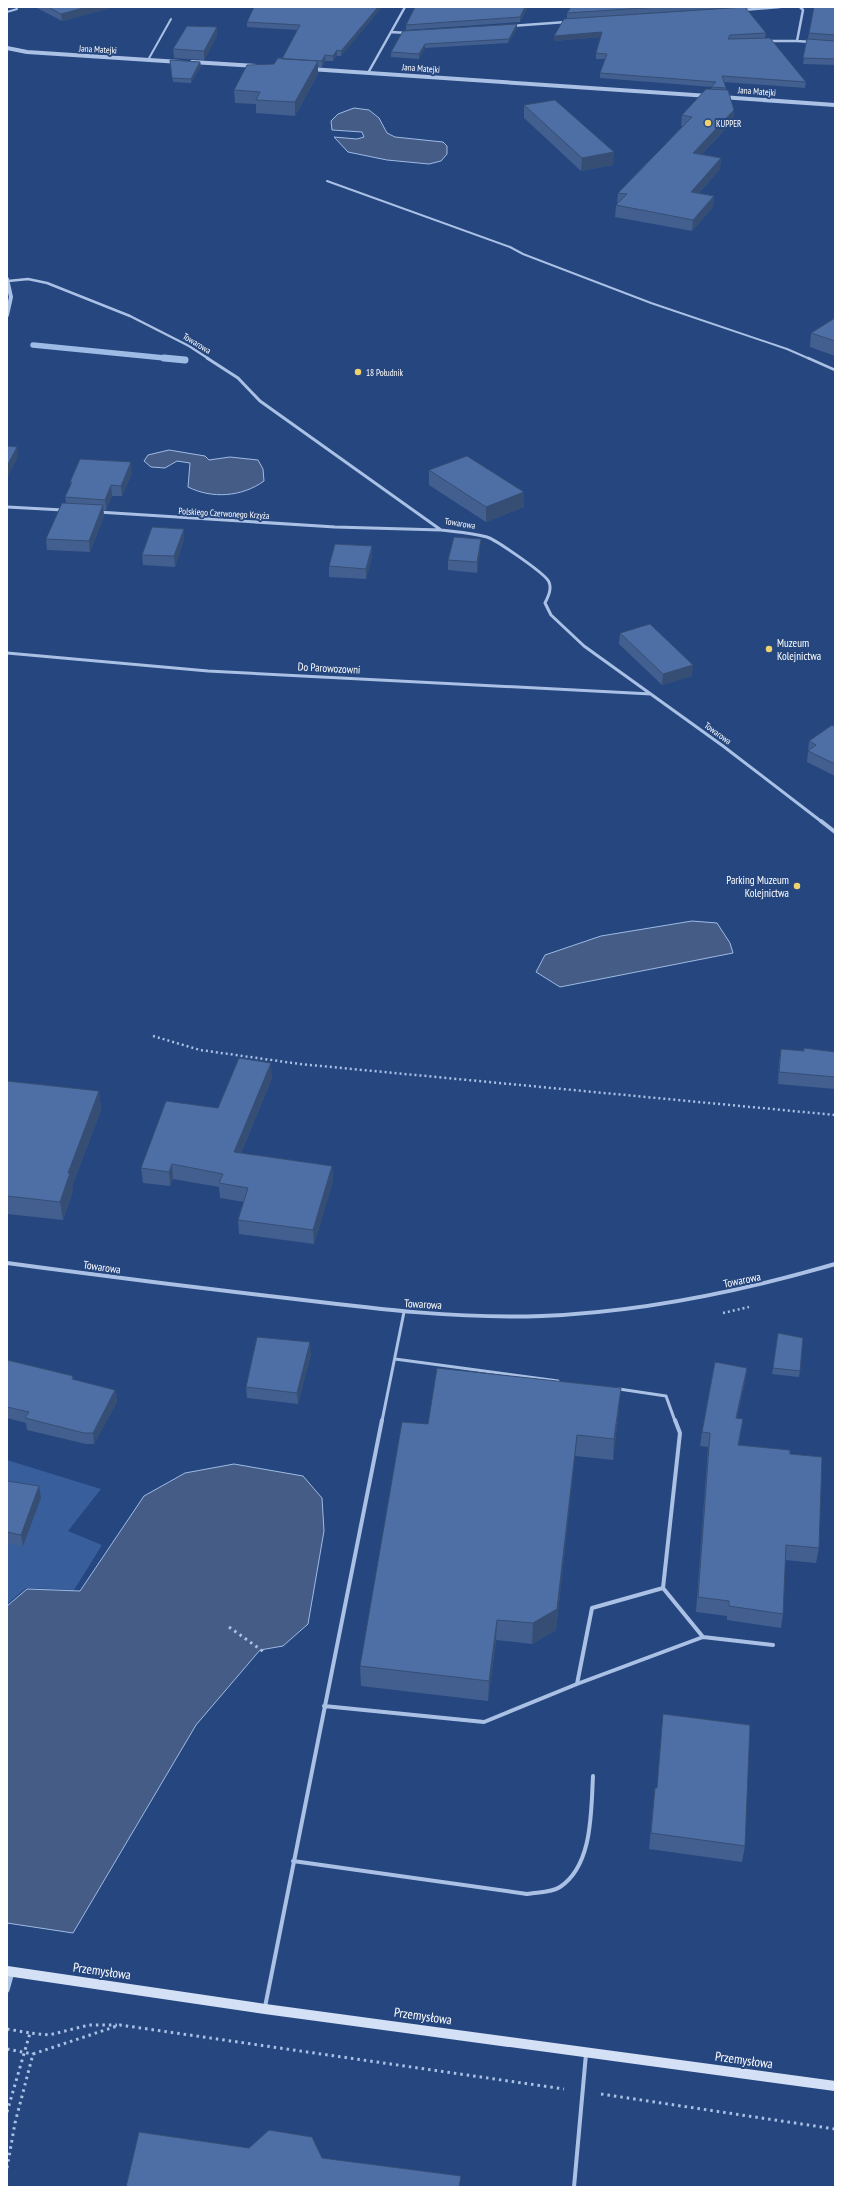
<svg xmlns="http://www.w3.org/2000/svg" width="842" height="2194" viewBox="0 0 842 2194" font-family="'PT Sans Narrow',sans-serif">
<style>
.green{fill:#385e9b}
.water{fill:#455d86;stroke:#9ebbe6}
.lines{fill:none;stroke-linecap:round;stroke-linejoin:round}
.stream-far1{stroke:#9ebbe6;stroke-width:5.5}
.stream{stroke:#9ebbe6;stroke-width:7}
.path-far1{stroke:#aac1e5;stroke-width:2.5;stroke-dasharray:2 3;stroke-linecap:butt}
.path{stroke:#aac1e5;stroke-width:3;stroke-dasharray:2.5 4;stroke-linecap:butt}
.service-far3{stroke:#aac1e5;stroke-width:2}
.service-far2{stroke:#aac1e5;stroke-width:2.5}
.service-far1{stroke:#aac1e5;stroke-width:3}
.service{stroke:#aac1e5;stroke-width:4}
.minor-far3{stroke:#aac1e5;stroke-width:2.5}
.minor-far2{stroke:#aac1e5;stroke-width:3}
.minor-far1{stroke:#aac1e5;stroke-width:4}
.minor{stroke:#aac1e5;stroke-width:5}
.tertiary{stroke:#aac1e5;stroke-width:4}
.secondary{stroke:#d3e0f5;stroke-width:10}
.wall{fill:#425f8f}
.shaded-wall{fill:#364e74}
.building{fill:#4d6fa6;stroke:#364e74}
.poi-dot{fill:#efd26e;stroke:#25467e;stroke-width:1.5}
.labels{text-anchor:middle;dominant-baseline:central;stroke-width:4;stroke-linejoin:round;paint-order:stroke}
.far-street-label{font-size:9px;fill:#fff;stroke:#25467e}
.far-poi-label{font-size:9px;fill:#fff;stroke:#25467e;text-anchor:start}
.poi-label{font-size:11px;fill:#fff;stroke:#25467e;text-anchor:start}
.street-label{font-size:11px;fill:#fff;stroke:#25467e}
.near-street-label{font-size:13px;fill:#fff;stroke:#25467e}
</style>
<rect width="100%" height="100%" fill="#25467e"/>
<path class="green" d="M7,1460L101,1489L68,1531L102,1545L74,1590L26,1588L7,1604Z"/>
<path class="water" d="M354,108L369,110L379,118L387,133L395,137L443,142L447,146V154L441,161L429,164L387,160L348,152L334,137L357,139L364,137L362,132L332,130L331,121L338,114Z
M169,450L205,456L209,460L230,457L258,460L263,469L264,481C242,497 212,499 188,487L190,463L177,461L165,468L151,467L144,461L148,455Z
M692,921L717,923L730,943L733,953L560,987L536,972L545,955L601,936Z
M234,1464L303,1476L322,1498L324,1531L308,1624L283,1646L260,1650L196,1725L73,1933L7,1923V1606L27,1589L80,1591L144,1496L185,1473Z"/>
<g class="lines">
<path class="stream-far1" d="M33,345L175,359"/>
<path class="stream" d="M164,358L185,360"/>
<path class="path-far1" d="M153,1036L200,1050L300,1064L835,1115
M723,1313L749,1307"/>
<path class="path" d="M229,1627L264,1652
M7,2029L30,2033
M7,2049L33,2054
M601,2094L835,2129
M7,2112L30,2033L49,2035L89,2025H117
M7,2168L15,2123L33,2054L120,2025L564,2089"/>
<path class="service-far3" d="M7,12L17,9
M148,60L171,19
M327,181L510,247L523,254L651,303L787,349L810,359"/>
<path class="service-far2" d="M808,358L835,370"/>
<path class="service-far1" d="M395,1359L558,1381
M619,1389L666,1396L675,1421
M382,1421L404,1312"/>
<path class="service" d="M703,1637L773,1645
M577,1684L703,1637L663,1588
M324,1706L484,1722L577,1684L592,1608L663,1588L680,1433L675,1420
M293,1861L527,1894C537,1892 551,1893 560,1887C593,1865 591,1811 593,1776
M265,2007L382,1420
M574,2187L586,2054"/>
<path class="minor-far3" d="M800,7L803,10L797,41L811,42
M743,10L780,7
M511,26L566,22
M391,32L407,33
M768,41H797
M368,73L405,7
M8,281L28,279L47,283L130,316L189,346L209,359"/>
<path class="minor-far2" d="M207,358L238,378L260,401L441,530C457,532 472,533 487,537C496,540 546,574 549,582C552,589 548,597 545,603L551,615L584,646L723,746L822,822
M7,507L63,510
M98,512L335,527L441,530
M7,653L208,671L651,694"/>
<path class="minor-far1" d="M821,821L835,832
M7,1263C103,1276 199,1288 295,1299C377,1309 459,1319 542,1316C642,1312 739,1292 835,1264"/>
<path class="minor" d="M7,1990L12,1972"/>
<path class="tertiary" d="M7,48L27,52L180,62
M192,62L256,66
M310,69L709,96
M721,97L835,105
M7,279L11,297L7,315"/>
<path class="secondary" d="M7,1971L265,2009L835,2086"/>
</g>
<path class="wall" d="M35,7H114L62,21Z
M382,7L341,56H337L333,61H325L322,67H318V74L295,116L256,113V104L235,103L234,90L274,64L282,59L298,30L247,27V22Z
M528,7L520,22L406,30V25Z
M571,7H740L567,19V13Z
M835,7V65L803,64L809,33Z
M217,27V36L204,60L174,58L173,49Z
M517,28L508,43L425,48L419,59L391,57V52L403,31Z
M766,33L765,38L806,82L805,88L724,82L726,88V90L734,110L733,121L702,154L721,158L720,169L699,193L714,196L713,207L692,231L615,217L616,205L617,204L618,193L683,126H681L682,115L711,89L712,87L600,78V73L605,59H596V53L601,37L554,41V36Z
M170,60L200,62L201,66L191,83L173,82Z
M524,105L613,165L581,171L524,118Z
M835,318V356L810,347L811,333Z
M429,470L524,507L486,522L429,485Z
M132,473L122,496H112L106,510H103L104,516L90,552L47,550L46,539L66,503L65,497L70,486V482Z
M184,539L175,567L143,565L142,555Z
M372,546V557L366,579L329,577V566Z
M480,549L477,573L448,570V560Z
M620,633L692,676L662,685L619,644Z
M835,727V776L807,762L809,741Z
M804,1048L835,1052V1089L778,1084L779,1060L781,1049L804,1051Z
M272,1078L241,1153L332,1166L333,1181L314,1244L239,1234L238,1220L244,1202L220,1198L219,1187L173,1179L170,1186L143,1183L141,1168L218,1108Z
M7,1081L99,1091L101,1110L72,1186L73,1191L63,1220L7,1214Z
M778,1333L800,1371L799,1377L772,1374Z
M311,1354L298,1404L247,1398L246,1387Z
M7,1360L73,1376L74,1380L115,1390L117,1402L94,1444H86L27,1430L26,1423L7,1418Z
M747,1368L745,1382L737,1418L741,1433L739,1445L790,1454L819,1548L816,1563L785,1560L783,1614L781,1628L727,1620V1616L696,1612L708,1447L700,1446L702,1432Z
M619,1409L613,1460L575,1456L556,1630L532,1644L496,1640L488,1701L361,1686L360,1666L428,1424Z
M7,1481L41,1498L23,1546L7,1543Z
M663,1714L745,1846L742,1862L649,1849L655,1788H657Z"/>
<path class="shaded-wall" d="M87,7H114L62,21L61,14Z
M378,7H382L341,56V51Z
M525,7H528L520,22V17Z
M517,24V28L508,43L509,39Z
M217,27V36L204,60V51Z
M602,32V37L554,41V36Z
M425,44V48L419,59V54Z
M337,50V56L333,61V56Z
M325,55V61L322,67V61Z
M318,61V74L295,116V102Z
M200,62L201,66L191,83V79Z
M734,110L733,121L692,164L693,153Z
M614,152L613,165L581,171L582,158Z
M721,158L720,169L690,203L691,192Z
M714,196L713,207L692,231L693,220Z
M17,447L18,457L7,479V466Z
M131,462L132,473L122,496L121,486Z
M111,485L112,496L106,510L105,500Z
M524,492V507L486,522V507Z
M103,505L104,516L90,552L89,541Z
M184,529V539L175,567L174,556Z
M481,539L480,549L477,573V562Z
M372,546V557L366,579V569Z
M693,665L692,676L662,685L663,674Z
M271,1063L272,1078L235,1167L234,1152Z
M99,1091L101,1110L72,1186L73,1191L63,1220L60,1202L68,1173Z
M172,1164L173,1179L170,1186L169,1172Z
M332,1166L333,1181L314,1244L313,1230Z
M310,1342L311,1354L298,1404L297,1393Z
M747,1368L745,1382L734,1432L736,1418Z
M621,1388L619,1409L613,1460L614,1439Z
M115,1390L117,1402L94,1444L93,1433Z
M743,1419L741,1433L736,1459L738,1445Z
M577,1435L575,1456L556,1630L532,1644L533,1623Z
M39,1486L41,1498L23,1546L21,1535Z
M497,1620L496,1640L488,1701L489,1681Z"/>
<path class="building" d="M48,7H87L61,14Z
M254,7H378L341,51L337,50L333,56L325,55L322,61L282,59L300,25L247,22Z
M415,7H525L520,17L406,25Z
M571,7H659L567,13Z
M745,7L766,33L730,35L728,39L770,38L806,82L722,76L726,88L711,87L716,82L600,73L607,54L596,53L602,32L554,36L564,19Z
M814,7H835V35L809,33Z
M517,24L509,39L425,44L419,54L391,52L403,31Z
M187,26L217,27L204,51L173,49Z
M807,39L835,41V59L803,58Z
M278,58L318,61L295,102L256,100L260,92L234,90L247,65L274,64Z
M170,60L200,62L191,79L172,78Z
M706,89L728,90L734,110L693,153L721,158L691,192L714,196L693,220L616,205L627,194L618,193L692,117L682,115Z
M555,100L614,152L582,158L524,105Z
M835,318V341L811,333Z
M7,446L17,447L7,466Z
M467,456L524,492L486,507L429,470Z
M80,459L131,462L121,486L111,485L105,500L65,497L72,482H70Z
M62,503L103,505L89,541L46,539Z
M152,527L184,529L174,556L142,555Z
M454,537L481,539L477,562L448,560Z
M335,544L372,546L366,569L329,566Z
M650,624L693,665L663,674L620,633Z
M832,725L835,727V764L808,751L816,745L809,741Z
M804,1048L835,1052V1077L779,1072L781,1049L804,1051Z
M239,1058L271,1063L234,1152L332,1166L313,1230L238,1220L248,1188L219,1183L223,1174L172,1164L169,1172L141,1168L166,1101L218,1108Z
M7,1081L99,1091L68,1173H70L60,1202L7,1196Z
M778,1333L803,1338L800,1371L773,1368Z
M257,1337L310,1342L297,1393L246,1387Z
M7,1360L73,1376L72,1379L115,1390L93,1433H84L25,1418L29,1412L7,1407Z
M715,1362L747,1368L736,1418L743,1419L738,1445L790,1450V1454L822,1457L819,1548L786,1545L783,1614L729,1606V1601L698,1597L710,1433L702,1432Z
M437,1368L621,1388L614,1439L577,1435L557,1609L533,1623L497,1620L489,1681L360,1666L402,1422L428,1424Z
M7,1481L39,1486L21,1535L7,1532Z
M663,1714L750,1725L745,1846L651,1833L655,1788H657Z
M269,2130L312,2137L322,2158L461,2176L459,2187H126L139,2132L249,2148Z"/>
<g class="poi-dot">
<circle cx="708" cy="123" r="4"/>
<circle cx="358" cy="372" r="4"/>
<circle cx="769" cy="649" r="4"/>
<circle cx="797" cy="886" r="4"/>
</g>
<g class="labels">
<g class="far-street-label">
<text transform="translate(98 49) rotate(3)">Jana Matejki</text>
<text transform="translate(421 68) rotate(4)">Jana Matejki</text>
<text transform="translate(757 91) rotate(4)">Jana Matejki</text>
<text transform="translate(197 343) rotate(31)">Towarowa</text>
<text transform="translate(224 513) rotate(3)">Polskiego Czerwonego Krzyża</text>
<text transform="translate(460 523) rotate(9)">Towarowa</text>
<text transform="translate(718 733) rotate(36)">Towarowa</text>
</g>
<g class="far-poi-label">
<text x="716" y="123">KUPPER</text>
<text x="366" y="372">18 Południk</text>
</g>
<g class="poi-label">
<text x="777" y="643">Muzeum<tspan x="777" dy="13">Kolejnictwa</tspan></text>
<text x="789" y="880" text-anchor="end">Parking Muzeum<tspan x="789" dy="13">Kolejnictwa</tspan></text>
</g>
<g class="street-label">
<text transform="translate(329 668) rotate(3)">Do Parowozowni</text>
<text transform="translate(102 1267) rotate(8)">Towarowa</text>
<text transform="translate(742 1280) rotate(-12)">Towarowa</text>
<text transform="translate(423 1304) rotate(3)">Towarowa</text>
</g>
<g class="near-street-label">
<text transform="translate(102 1971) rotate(8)">Przemysłowa</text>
<text transform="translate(423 2016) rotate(8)">Przemysłowa</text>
<text transform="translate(744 2060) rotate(8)">Przemysłowa</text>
</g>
</g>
<rect width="842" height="2194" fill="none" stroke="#ffffff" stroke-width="16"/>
</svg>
